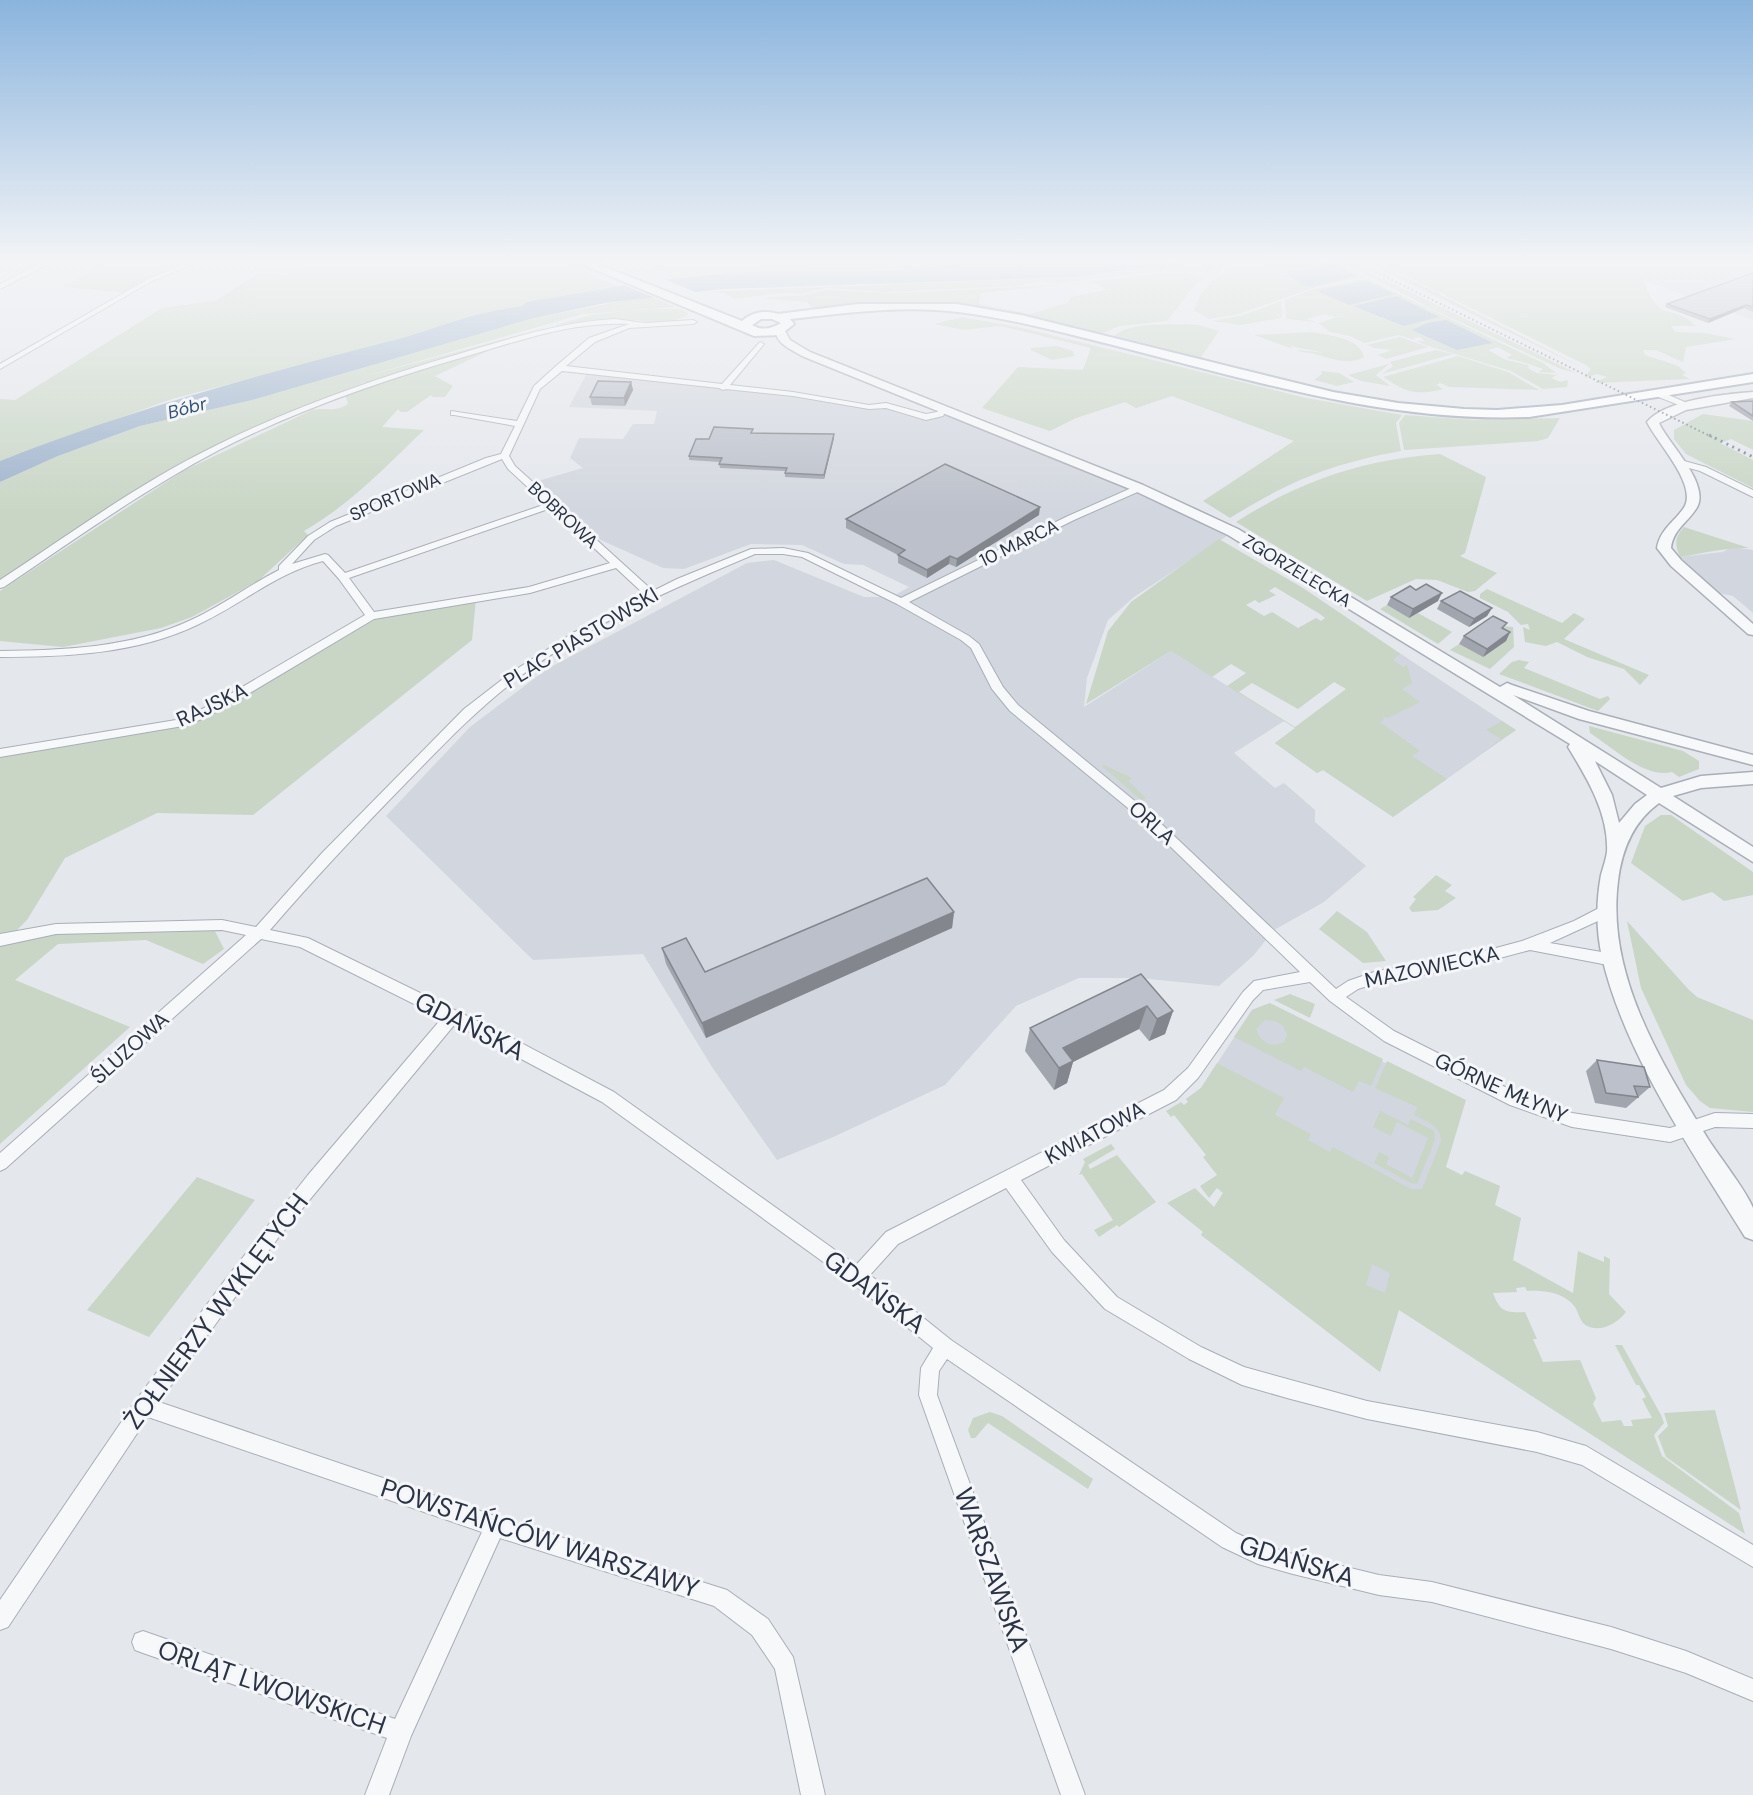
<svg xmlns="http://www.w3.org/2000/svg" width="1753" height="1795" viewBox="0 0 1753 1795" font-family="'DM Sans',sans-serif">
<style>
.built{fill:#d2d6de}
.green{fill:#c9d6c5;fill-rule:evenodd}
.water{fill:#9fb4cc}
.pier{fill:#e4e7ec}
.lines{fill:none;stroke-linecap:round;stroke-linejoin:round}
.stream{stroke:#9fb4cc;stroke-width:3}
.minor-casing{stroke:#a9aeb7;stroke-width:2}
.tertiary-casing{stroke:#a9aeb7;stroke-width:3}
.primary-casing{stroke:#a3abb8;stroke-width:4}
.minor{fill:#f7f8fa;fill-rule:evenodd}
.tertiary{fill:#f7f8fa;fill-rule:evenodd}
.primary{fill:#fff;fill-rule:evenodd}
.rail-far1{stroke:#7d8696;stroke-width:2;stroke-dasharray:1.5 3;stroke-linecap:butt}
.rail{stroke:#7d8696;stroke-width:3;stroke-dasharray:2 4.5;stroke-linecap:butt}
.wall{fill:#a1a5ae}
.shaded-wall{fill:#83868d}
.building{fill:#bbc0ca;stroke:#83868d;stroke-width:1.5}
.labels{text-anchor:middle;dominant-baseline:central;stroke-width:6;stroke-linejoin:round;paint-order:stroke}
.far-water-label{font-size:18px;font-style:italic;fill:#34527a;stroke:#f4f6f9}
.far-street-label{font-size:18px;fill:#2b3445;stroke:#f4f6f9}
.street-label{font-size:21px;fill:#2b3445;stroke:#f4f6f9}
.near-street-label{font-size:26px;fill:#2b3445;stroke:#f4f6f9}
</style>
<rect width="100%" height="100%" fill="#e4e7ec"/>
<path class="built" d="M1631,260H1753V320L1643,280Z
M588,371L781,392L869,407L886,405L912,414H940L942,410L1233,532L1134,597L1108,620L1087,678L1084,707L1171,651L1284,721L1234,753L1275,788L1284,783L1315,810V822L1366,866L1324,902L1274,930L1253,956L1219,986L1139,978H1079L1016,1006L945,1085L831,1138L777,1160L712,1067L643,954L533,960L386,816L470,727L547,669L747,563L774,560L864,597H892L909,587L863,565L844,564L802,545L751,544L684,569L663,568L601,540L538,481L583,468L570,458L579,438L623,439L633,424H654L657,411L569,407Z
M1732,547L1753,550V613L1733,596L1718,593L1680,557L1723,552Z
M1401,654L1516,730L1393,817L1323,770L1317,773L1275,743Z
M1267,1004L1462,1101L1380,1372L1201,1235L1260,1150L1186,1099L1201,1088L1252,1010Z"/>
<path class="green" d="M107,260H180L169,268L171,271L127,293L63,287Z
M312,260H561L617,286L527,302L522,306L454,321L417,335L172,399L0,461V399L15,400L162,308L215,301L257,274L286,275Z
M644,260H1010L889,271L743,272L672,278Z
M1192,260H1230L1216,273L1168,270L1053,283L1042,281L1017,286L885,292L827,288L800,294L781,293L734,299L725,293L703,292L1075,277Z
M1245,260H1332L1364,277L1316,287L1238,314L1209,319L1194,310L1200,295L1213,280L1217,282L1214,279Z
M1339,260H1345L1576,373L1561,369L1434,310Z
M1361,260H1369L1434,291L1585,369Z
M1374,260H1634L1648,281H1644C1658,325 1674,303 1696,326H1671L1676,332L1704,333L1736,339L1686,347L1683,362L1698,369L1656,350H1643L1645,355L1678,366L1686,373L1682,375L1690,379L1594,383L1607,377L1597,374L1584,378L1591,369L1586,365Z
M1169,273H1183L1204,278L1194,286L1167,321L1119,326L1101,334L1016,314L946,304H874L815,311L807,302L758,298L806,295L826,290L896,293L1059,285L981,293L979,304L1030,314L1068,303L1071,297L1106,290L1094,282L1064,284Z
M1359,280H1369L1543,363L1556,373L1539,372L1543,369C1531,365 1521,361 1506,358L1512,355L1498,347L1488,350L1506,360L1528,365L1529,369L1537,373L1557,375L1551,378L1560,382L1568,380L1567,387L1543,389L1511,371L1422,344L1417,341H1424L1420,337L1414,338V340L1399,335L1365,343L1350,336L1330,332L1319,323L1337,317L1324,314L1306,319L1316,322L1286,319L1285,300L1313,289Z
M644,297H652L675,307L583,314L356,379L541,329L363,383L257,428L180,468L0,585V482L58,456L140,426L252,400L534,318Z
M1281,301L1282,317L1274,313L1281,318L1241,325L1212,321L1244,315Z
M642,309H680L689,314L674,321L657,323L638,320H602L555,325L591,315Z
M962,317L1027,329L1306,398L1402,415L1396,423L1401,451C1330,464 1292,480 1230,518L1203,501L1294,441L1172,396L1136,408L1125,402L1076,418L1050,431L982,408L1018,367L1083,370L1091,348L1000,326L963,330L934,324Z
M1186,324L1199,325L1219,331L1201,357L1269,377L1113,337C1128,322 1166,325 1186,324Z
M1314,332C1330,336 1359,337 1364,357C1348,367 1325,356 1311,353C1306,352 1304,354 1298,350L1325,353L1290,346L1293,349L1254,335Z
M1400,337L1428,347L1386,359L1378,355L1392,350L1374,348L1367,345Z
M1057,346L1073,351L1074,356L1052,360L1031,350V348Z
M489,348L492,349L435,376L453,386L445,397H433L431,395L407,412H401L398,409L382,427L424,430C384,468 352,503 304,531L308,535L258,581L192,617L161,628L63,647L0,641V591L183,471L312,410C325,407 335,413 348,404L346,396L380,382Z
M1436,350L1453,354L1382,374L1393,366L1390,362Z
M1458,356L1508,372L1539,390L1449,387L1440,383L1436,385L1443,389C1415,396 1406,392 1383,377Z
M1389,364L1376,375L1390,386L1361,381L1348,375Z
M1321,371L1339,373L1354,382L1337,386L1314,380L1322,374Z
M1703,414L1753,421V450L1731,439L1720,443L1753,460V488L1686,454L1674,439V430Z
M1405,415L1475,420L1560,418L1548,438L1538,441L1404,450L1399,423Z
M1440,454L1486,477L1465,553L1460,556L1497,573L1475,591L1468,592L1437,580L1416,579L1367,601L1236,522C1302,480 1362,460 1440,454Z
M1684,527L1749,548C1727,547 1703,553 1680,557C1675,544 1674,538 1684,527Z
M1219,539L1303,588L1401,654L1393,660L1403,667L1407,665L1412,683L1402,689L1420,702L1388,718L1383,717L1384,720L1380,722L1420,751L1412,756L1447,779L1393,817L1323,770L1317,773L1275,743L1295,728L1227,686L1246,673L1231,664L1212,677L1171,651L1086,704L1108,631L1131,602ZM1275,587L1320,614L1325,618L1321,621L1316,618L1298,628L1272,612L1264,616L1246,605L1255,600L1259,603L1276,595L1269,591ZM1334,682L1346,689L1295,727L1239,692L1252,683L1298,709Z
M1487,589L1562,623L1574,613L1585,619L1564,639L1649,675L1640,685L1624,669L1587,657L1557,642L1546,646L1525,642L1523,627L1530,630L1528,624L1521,625L1508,612L1480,598V594Z
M476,599L472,640L253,815L157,813L65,858L27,920L11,936L212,925L224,949L203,964L146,940L58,944L15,980L130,1027L0,1144V753L185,722L371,616Z
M1387,605L1409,618L1418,613L1452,632L1438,644L1380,609Z
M1493,625L1513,627L1514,647L1490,669L1450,650L1459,644L1483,657Z
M1519,660L1529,662L1524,668L1600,699L1608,696L1610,699L1598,711L1499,674L1512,662Z
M1502,721L1516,730L1482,753L1501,739L1486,730Z
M1589,726L1683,751L1699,761V769L1679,777L1672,772C1645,779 1612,747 1590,733Z
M1104,765L1132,778L1128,781L1146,798L1141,800L1102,766Z
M1661,815H1671L1753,872V895L1724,901L1712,892L1683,901L1631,863L1645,826Z
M1436,875L1452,885L1445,891L1456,898L1438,910L1412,912L1409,908L1416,899L1413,897Z
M1337,911L1367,932L1386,961L1363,963L1319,929Z
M1627,921L1689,990L1697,997L1753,1020V1112L1710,1108L1700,1101L1686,1085L1641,988Z
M1290,994L1315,1004L1310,1018L1274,1000Z
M1270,1003L1383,1059L1371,1086L1359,1081L1353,1092L1304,1067L1301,1071L1234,1037L1252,1010ZM1265,1020C1276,1020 1285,1024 1287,1036L1284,1042C1272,1049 1260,1042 1256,1029Z
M1387,1061L1466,1100L1446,1167L1462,1175L1465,1171L1500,1186L1495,1205L1521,1218L1513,1260L1573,1293L1578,1251L1604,1262V1256L1610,1259L1609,1294L1626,1312C1618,1323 1598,1335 1584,1324C1580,1320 1578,1312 1575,1307C1564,1292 1543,1290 1527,1291L1525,1287L1516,1288L1517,1292L1493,1293C1500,1312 1506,1313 1525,1312L1537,1339H1533L1543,1362L1580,1360L1596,1398L1593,1404L1602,1422L1621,1420L1624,1426H1633L1631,1420L1652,1418L1642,1399L1646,1397L1639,1385H1636L1615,1345H1622L1661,1415L1664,1423L1654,1435L1662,1456L1739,1513L1745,1534L1399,1310L1380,1372L1201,1235L1203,1232L1167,1203L1195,1188L1214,1207L1223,1193L1217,1188L1209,1198L1200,1186L1217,1175L1203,1157L1206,1155L1174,1115L1171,1117L1166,1111L1181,1102L1184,1105L1188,1102L1186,1099L1201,1088L1217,1063L1284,1098L1275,1115L1311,1134L1308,1140L1330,1152L1333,1147L1411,1189H1422L1441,1141C1441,1125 1426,1122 1414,1115L1417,1107L1375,1088ZM1372,1264L1390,1273L1385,1293L1366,1285Z
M1380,1111L1408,1125L1411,1119L1434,1131L1435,1140L1417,1184L1411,1183L1374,1163L1379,1152L1389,1157L1386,1164L1412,1178L1428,1138L1397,1122L1391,1136L1373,1127Z
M1111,1144L1115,1149L1088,1165L1090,1169L1117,1155L1156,1202L1119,1227L1117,1225L1099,1237L1094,1230L1113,1220L1082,1174L1079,1175L1085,1162L1083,1159Z
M197,1177L255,1200L149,1337L87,1310Z
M1715,1410L1741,1510L1666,1457L1658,1436L1668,1426L1664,1413Z
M990,1412L1002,1416L1093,1479L1088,1489L988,1423L975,1438H971L968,1430L973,1418Z"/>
<path class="water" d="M1010,260H1192L1075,277L722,289L605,303L534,318L252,400L140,426L58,456L0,482V461C129,410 261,374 395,340C415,335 435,327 455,321C477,314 499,310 522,306L526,302L649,281L743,272L889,271Z
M1265,260H1327L1329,262L1281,268Z
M1335,264L1357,276L1310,287L1302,285L1285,272Z
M1366,281L1394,294L1349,305L1319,292L1323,289Z
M1397,296L1439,317L1404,326L1353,306Z
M1446,320L1491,342L1492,343L1457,350L1412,330L1427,323Z"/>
<path class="pier" d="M658,277L703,295L658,299L618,283Z"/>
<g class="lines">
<path class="stream" d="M1207,270L1214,260"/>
<g class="minor-casing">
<path id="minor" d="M47,260H56L0,289V284Z
M193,260H203L152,281L0,369V364L148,279Z
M615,319L645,323L693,320L697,322L693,324L629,328L595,342L566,366L722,384L760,342L764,344L730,385L793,392L869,405L886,403L926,414L937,412L942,408L946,410L943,416L926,420L886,408L869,409L793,396L726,389L723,390L719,388L562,371L540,389L509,456L515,466L653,591L677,579L751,549L783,548L808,553L901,598L1068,516L1136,486H1142V490L1074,520L909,602L969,636L979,644L1003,687L1018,705L1153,816L1336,989L1348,981L1377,971L1466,956L1522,941L1574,921L1601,907H1611L1613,911L1611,915L1550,943L1613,954L1618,956L1620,960L1618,964L1613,966L1530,950L1466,967L1377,983L1358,989L1346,997L1394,1031L1521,1095L1572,1113L1670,1128L1715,1113L1753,1114V1128L1715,1127L1670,1142L1572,1127L1510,1105L1384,1041L1330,1001L1310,982L1263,990L1253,1000L1198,1078L1176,1100L1021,1180L1064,1240L1117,1297L1201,1347L1244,1367L1367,1401L1537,1432L1586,1446L1753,1545V1567L1582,1465L1537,1452L1367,1419L1287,1398L1242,1385L1189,1359L1105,1309L1052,1252L1006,1188L898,1244L870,1275L951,1340L1236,1533L1260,1544L1293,1554L1379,1575L1432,1582L1611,1627L1686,1651L1753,1679V1701L1686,1673L1611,1649L1432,1602L1379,1595L1293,1574L1258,1564L1222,1547L947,1359L939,1371L937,1395L1085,1795H1061L919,1395L921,1368L933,1348L851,1282L602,1102L455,1024L278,1238L159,1402L495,1516L727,1590L768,1619L793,1657L825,1795H801L775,1669L752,1635L714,1606L500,1538L411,1736L389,1795H365L387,1738L143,1653L135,1650L132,1642L135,1634L143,1631L395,1719L482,1532L148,1417L8,1627L0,1630V1600L137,1399L225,1280L308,1175L442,1018L300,947L261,939L6,1168L0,1171V1153L246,935L222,930L56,934L0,946V934L56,924L222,920L256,927L322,853L464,709L512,672L573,633L645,595L616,568L530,593L374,619L228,706L189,725L0,757V749L182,719L220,700L365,615L339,579L323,561C276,573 241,605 197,625C136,654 66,657 0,657V651C63,650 132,648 191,620C222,606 249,585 279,570V566L308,536L330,522L486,458L501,454L515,426L454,415H451V411L517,421L534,386L556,366L589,338L629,324C576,321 524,339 474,354C387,379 299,409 219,450C143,490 74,540 4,587L0,588V580C70,534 139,483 215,446C291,408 371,380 452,356C505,340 559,322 615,319ZM502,459L508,469L546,504L345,573L328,555L325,554L292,564L314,540L336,526ZM551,508L610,563L529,587L374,612L349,578ZM755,554H783L802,557L897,604L961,640L971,648L992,689L1010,711L1145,822L1300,972L1254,981L1243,992L1188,1068L1164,1090L886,1232L856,1265L614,1092L506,1035L308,938L270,930C314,879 359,831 406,783C442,746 477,709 518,678C589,624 674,588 755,554Z
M1656,392H1662L1696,407L1689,409L1656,396Z
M1677,459L1706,467L1753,490V497L1700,471L1674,464V460Z"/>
</g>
<g class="tertiary-casing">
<path id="tertiary" d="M776,329H784L790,340L810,352L1143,485L1238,529L1500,687L1507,683L1512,685L1589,711L1753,755V765L1579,719L1513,695L1661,788L1701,776L1753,772V784L1701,788L1673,796L1753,847V862L1659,803C1633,822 1622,849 1618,881C1606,975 1661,1062 1708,1139C1719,1156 1747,1192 1753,1208C1753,1217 1753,1231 1753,1240L1745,1237C1693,1153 1624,1053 1602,957C1596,930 1596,902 1601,875C1603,867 1606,860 1607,852C1609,814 1587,778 1568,747L1570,744L1228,535L1135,491L802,356C792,350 774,343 776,329ZM1595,761L1647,795L1635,804L1619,823L1612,795Z
M1753,392V398L1686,410L1659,423C1669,445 1712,485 1696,509C1687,523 1673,530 1671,548L1681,560L1753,624V635L1748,634L1671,566L1657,548C1660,530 1673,523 1683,509C1700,487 1657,443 1647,422C1665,400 1725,394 1753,392Z"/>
</g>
<g class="primary-casing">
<path id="primary" d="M572,260H587L742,321C752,312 765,310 778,314L858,304H957L1021,315L1333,392L1398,403L1464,409L1497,410L1562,405L1753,374V382L1529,417C1386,423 1247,379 1109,344C1060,332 1009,318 958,312C903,305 846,313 790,319L794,324L780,335L754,336ZM761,319H772L781,323C772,329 761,331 752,325Z"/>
</g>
<use href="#minor" class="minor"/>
<use href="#tertiary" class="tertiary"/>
<use href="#primary" class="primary"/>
<path class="rail-far1" d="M1351,260L1712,437"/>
<path class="rail" d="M1709,435L1753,457"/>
</g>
<path class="wall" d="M1753,273V312L1744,308L1708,323L1665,307L1667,304Z
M631,382L633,390L625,406L592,405L590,397Z
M1753,401V421L1729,406L1732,402Z
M753,433L834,434V438L824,479L785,477V471L720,468L719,464L720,462L689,460V456L709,439Z
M1039,515L956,567L949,564L927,578L898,563V555L846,528V519Z
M1391,597L1438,601L1409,618L1387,605Z
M1441,601L1492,608L1487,616L1469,627L1437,609Z
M1504,629L1510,632L1506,641L1483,657L1459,644L1464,636Z
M954,912L952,928L706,1038L666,964L662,948L705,972Z
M1141,974L1173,1011L1165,1034L1149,1041L1139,1029L1073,1062L1067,1083L1054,1090L1025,1051L1030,1028Z
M1597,1060L1650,1087L1626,1108L1595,1103L1586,1071Z"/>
<path class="shaded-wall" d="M1746,305L1744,308L1708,323L1710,319Z
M631,382L633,390L625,406L624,398Z
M834,434V438L824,479V475Z
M1040,507L1039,515L956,567L957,559Z
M950,556L949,564L927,578V570Z
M1442,593L1438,601L1409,618L1413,609Z
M1492,608L1487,616L1469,627L1474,619Z
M1510,632L1506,641L1483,657L1487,649Z
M954,912L952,928L706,1038L702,1023Z
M1147,1006L1139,1029L1073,1062L1067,1083L1054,1090L1063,1048Z
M1173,1011L1165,1034L1149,1041L1157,1019Z"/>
<path class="building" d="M1753,273V307L1746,305L1710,319L1667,304Z
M598,381L631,382L624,398L590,397Z
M1753,401V416L1732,402Z
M714,427L753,429L751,433L834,434L824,475L785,473L787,468L719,464L722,458L689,456L696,439H709Z
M945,464L1040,507L957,559L950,556L927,570L898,555L905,550L846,519Z
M1426,584L1442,593L1413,609L1391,597L1410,586L1416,590Z
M1460,591L1492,608L1474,619L1441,601Z
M1493,616L1507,623L1502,628L1510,632L1487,649L1464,636Z
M927,878L954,912L702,1023L662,948L686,938L705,972Z
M1141,974L1173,1011L1157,1019L1147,1006L1063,1048L1073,1061L1059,1068L1030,1028Z
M1597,1060L1644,1067L1650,1087L1634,1086L1638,1097L1606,1093Z"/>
<linearGradient id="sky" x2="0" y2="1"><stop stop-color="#8bb4dd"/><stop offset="0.51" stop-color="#f3f4f6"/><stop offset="1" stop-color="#f3f4f6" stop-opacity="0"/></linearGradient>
<rect width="1753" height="512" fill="url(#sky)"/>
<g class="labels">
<g class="far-water-label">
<text transform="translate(187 408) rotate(-15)">Bóbr</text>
</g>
<g class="far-street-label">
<text transform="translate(395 497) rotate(-23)">SPORTOWA</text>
<text transform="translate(563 515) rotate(43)">BOBROWA</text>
<text transform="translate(1019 543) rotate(-26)">10 MARCA</text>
<text transform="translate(1297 571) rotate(31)">ZGORZELECKA</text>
</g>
<g class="street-label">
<text transform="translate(581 638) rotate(-31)">PLAC PIASTOWSKI</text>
<text transform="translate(212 705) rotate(-25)">RAJSKA</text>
<text transform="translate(1152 823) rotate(42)">ORLA</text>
<text transform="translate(1432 967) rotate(-12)">MAZOWIECKA</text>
<text transform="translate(130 1048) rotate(-42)">ŚLUZOWA</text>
<text transform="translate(1501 1088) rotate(24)">GÓRNE MŁYNY</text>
<text transform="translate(1095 1133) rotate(-28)">KWIATOWA</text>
</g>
<g class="near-street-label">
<text transform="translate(470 1026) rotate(27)">GDAŃSKA</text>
<text transform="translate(875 1292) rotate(37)">GDAŃSKA</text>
<text transform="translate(216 1311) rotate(-53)">ŻOŁNIERZY WYKLĘTYCH</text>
<text transform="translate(540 1538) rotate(18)">POWSTAŃCÓW WARSZAWY</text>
<text transform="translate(1297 1561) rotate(17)">GDAŃSKA</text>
<text transform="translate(992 1570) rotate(70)">WARSZAWSKA</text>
<text transform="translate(272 1687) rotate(19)">ORLĄT LWOWSKICH</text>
</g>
</g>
</svg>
